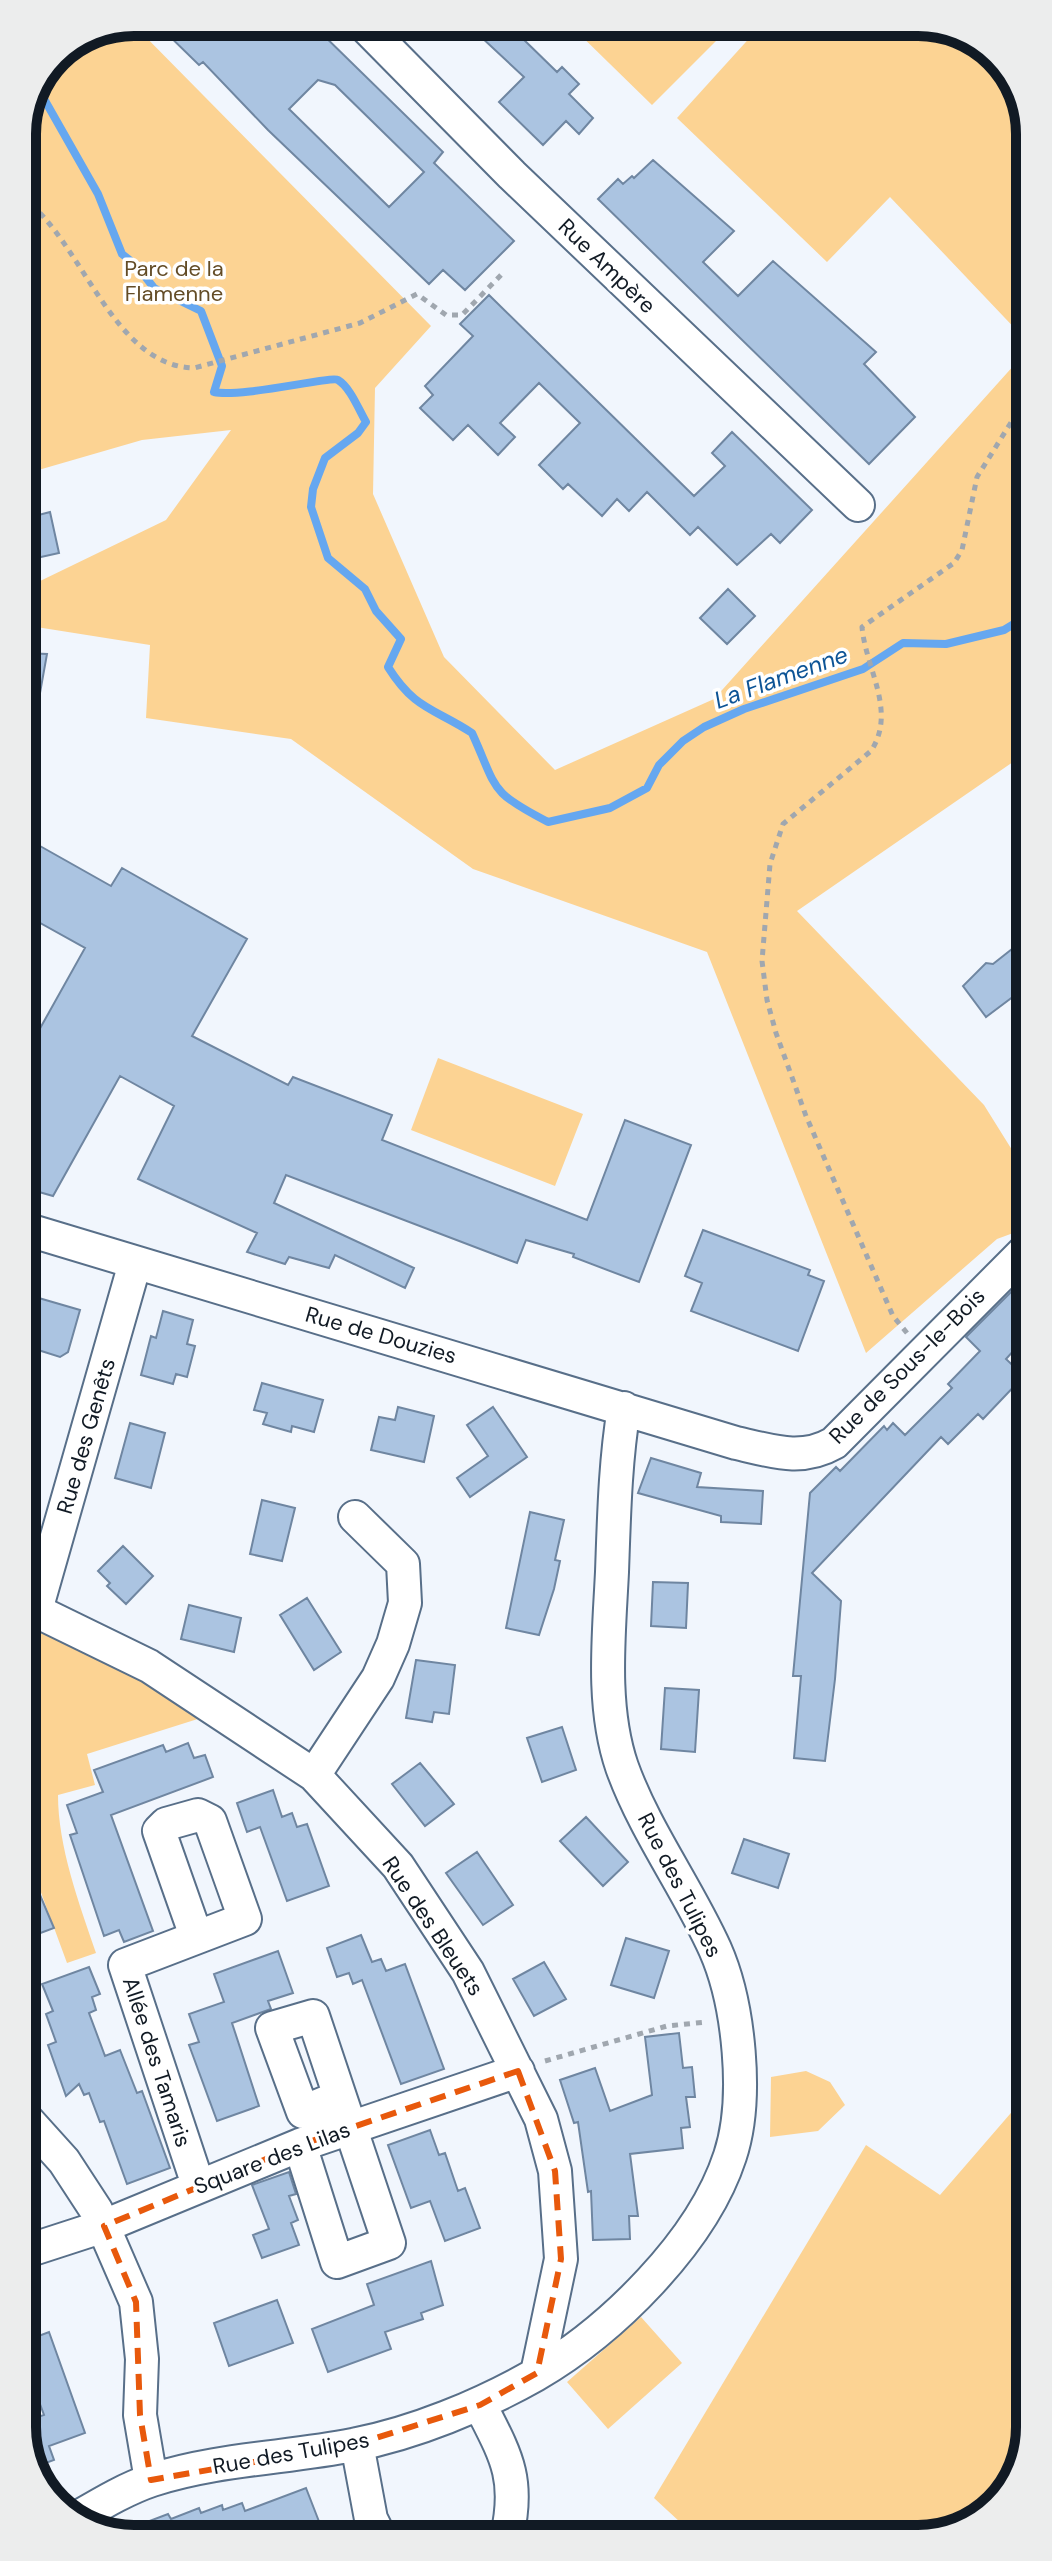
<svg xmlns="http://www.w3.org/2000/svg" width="1052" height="2561" viewBox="0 0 1052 2561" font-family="'DM Sans',sans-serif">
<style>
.green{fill:#fcd393}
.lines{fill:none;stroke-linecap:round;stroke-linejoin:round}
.stream{stroke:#65a7f0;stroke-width:8}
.building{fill:#abc4e1;stroke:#6f86a1;stroke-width:2;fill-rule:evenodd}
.minor-casing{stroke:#586f89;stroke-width:36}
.path{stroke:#a0a7af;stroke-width:5;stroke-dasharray:6 6;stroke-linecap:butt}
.minor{stroke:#fff;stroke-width:32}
.marked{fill:none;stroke:#e8590c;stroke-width:6;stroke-dasharray:16 10;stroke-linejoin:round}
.labels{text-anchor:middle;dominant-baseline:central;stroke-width:7;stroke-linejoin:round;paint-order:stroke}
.street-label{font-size:22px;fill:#111a24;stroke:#fff}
.park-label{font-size:22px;fill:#634c26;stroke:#fff}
.water-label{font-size:24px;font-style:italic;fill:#0d5496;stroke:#fff}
.rim{fill:none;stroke:#111a24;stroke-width:10}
</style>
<rect width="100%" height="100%" fill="#f1f6fd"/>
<path class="green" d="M567,22H735L652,105Z
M764,22H926L987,45L1024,98L1025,339L890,197L827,262L677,118Z
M132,23L431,326L375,388L373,494L444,657L555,770L714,699L1025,353L1026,753L797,911L984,1105L1027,1174V1228L997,1239L866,1353L707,952L473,869L291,739L146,718L150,645L30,626L38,582L166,520L231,430L142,440L35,471L23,448L22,127L55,54Z
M438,1058L583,1114L555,1186L411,1130Z
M26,1624L106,1658L204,1717L87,1754L95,1785L58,1795C58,1847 79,1903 96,1953L67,1963L32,1868L26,1870Z
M806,2071L830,2082L845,2105L818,2131L770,2137L771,2077Z
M1029,2092L1030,2427L1007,2495L954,2533L694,2535L654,2498L866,2145L940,2195Z
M641,2317L682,2363L608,2429L567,2382Z"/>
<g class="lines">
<path class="stream" d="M39,90L98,194L122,254L137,266L154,288L201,311L222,366L214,392C240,398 331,376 338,380C350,387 359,410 366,422L358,433L325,458L313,489L311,507L328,558L365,589L376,611L401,639L388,667C415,710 434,708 472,733C498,790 488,791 548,822L610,808L647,788L659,765L683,741L704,727L744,709L863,669L903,643L946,644L1004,630L1025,617"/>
</g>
<path class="building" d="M155,22H310L443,152L434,163L514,241L465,290L443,270L429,284L268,130L203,62L199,65ZM318,80L335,85L424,172L389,207L289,109Z
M465,22H532L519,35L557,72L562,67L579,84L569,94L593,118L579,134L566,121L543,145L499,102L524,77Z
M653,160L734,231L703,262L738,296L773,261L876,352L864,364L915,417L869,464L598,199L618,179L623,184L632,176L634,178Z
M489,295L694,496L725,466L712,453L732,432L812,510L780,543L771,534L737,565L698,527L690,535L647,492L629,511L617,499L602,516L568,484L563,489L539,465L580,423L539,383L500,423L515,437L498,455L468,425L453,440L420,408L433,395L425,386L473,336L460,324Z
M50,512L59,553L23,561V519Z
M728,589L755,616L727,644L700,618Z
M23,653L47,654L35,721L24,720Z
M24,837L111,886L122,868L247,939L192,1036L288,1085L293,1077L392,1115L382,1140L587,1220L625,1120L691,1145L639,1282L573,1257L574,1254L526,1240L517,1263L286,1175L274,1203L414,1268L405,1288L335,1255L329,1268L289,1257L285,1264L247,1252L257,1233L138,1179L174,1106L120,1076L53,1196L25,1188L24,1057L85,948L24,914Z
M1026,938V987L986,1017L963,986L986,963L993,964Z
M703,1230L810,1270L808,1275L824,1281L798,1351L691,1311L702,1283L685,1276Z
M1019,1284L1027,1292V1336L1006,1359L1024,1376L983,1419L978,1414L948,1444L941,1437L812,1573L841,1601L835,1679L825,1761L794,1758L801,1676H793L810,1493L836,1467L840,1471L884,1426L887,1430L893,1423L905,1435L952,1388L948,1384L980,1351L966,1337Z
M25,1294L80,1310L68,1352L60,1357L35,1349L39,1337L25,1332Z
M163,1311L193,1320L187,1344L195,1346L187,1377L176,1374L173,1384L141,1375L151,1336L156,1338Z
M262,1383L323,1400L314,1432L292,1426L291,1432L263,1424L267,1413L254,1410Z
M398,1407L434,1416L424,1462L371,1450L379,1417L395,1420Z
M493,1407L527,1457L470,1497L457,1478L488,1456L467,1425Z
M130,1423L165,1433L151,1488L115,1478Z
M651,1458L701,1473L697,1487L763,1491L761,1524L721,1522V1516L638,1493Z
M262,1500L295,1508L282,1561L250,1554Z
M530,1512L564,1520L555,1560L560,1561L554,1589L539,1635L506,1628Z
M123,1546L153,1576L126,1604L107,1586L110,1583L98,1571Z
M653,1582L688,1583L686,1628L651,1626Z
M307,1598L341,1652L314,1670L280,1615Z
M189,1605L241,1618L234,1652L181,1639Z
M416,1660L455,1665L449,1714L434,1712L432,1722L406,1718Z
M665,1688L699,1690L695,1752L661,1749Z
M562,1727L576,1770L542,1782L527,1738Z
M188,1743L194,1758L205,1755L213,1777L111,1815L153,1931L124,1942L119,1930L104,1936L70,1835L77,1833L67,1805L103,1792L94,1770L163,1745L166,1752Z
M420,1763L454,1804L425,1826L392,1784Z
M273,1790L282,1817L292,1813L297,1827L307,1824L329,1886L287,1901L260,1827L247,1832L237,1803Z
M586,1817L628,1862L603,1886L560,1841Z
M744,1839L789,1854L778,1888L732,1873Z
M477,1852L513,1905L483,1925L446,1873Z
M26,1862L54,1928L27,1938L26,1919Z
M361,1935L372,1962L381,1959L386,1971L405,1964L444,2069L401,2084L362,1980L353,1984L349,1973L337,1977L327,1948Z
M626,1938L669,1951L654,1998L611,1985Z
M278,1951L293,1993L268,2001L271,2009L232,2023L259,2106L217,2121L189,2045L199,2042L189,2014L224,2002L214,1974Z
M544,1962L566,1999L534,2016L513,1979Z
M89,1967L100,1994L92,1997L96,2010L89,2013L105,2056L120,2050L137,2093L142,2091L170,2168L127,2184L104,2121L100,2122L89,2093L84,2095L79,2084L66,2096L48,2045L56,2042L46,2014L53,2011L42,1984Z
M679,2033L683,2068L692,2067L695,2097H686L690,2127L681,2128L683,2148L630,2154L638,2216H629L630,2239L593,2240L591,2191L588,2192L578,2122L574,2123L560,2080L595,2068L610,2111L652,2095L645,2037Z
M430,2130L439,2155L445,2153L458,2191L465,2188L480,2228L445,2241L430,2201L411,2208L388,2145Z
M289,2172L296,2194L289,2196L298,2220L291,2223L299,2245L262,2258L253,2235L269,2229L252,2185Z
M431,2261L443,2305L421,2313L423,2319L385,2332L391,2349L328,2372L312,2329L374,2305L367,2284Z
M277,2300L293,2343L229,2366L214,2323Z
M49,2332L85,2433L49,2446L54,2460L32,2468L28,2463V2396L38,2417L44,2415L28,2372V2340Z
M306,2488L325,2537L126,2539L115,2534L168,2514L171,2519L199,2508L201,2513L222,2505L223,2510L242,2503L245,2511Z"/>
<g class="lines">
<g class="minor-casing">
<path id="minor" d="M361,22L512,175L858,505
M25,1229L736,1443C772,1451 801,1462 834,1443L1027,1249
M26,1606L149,1666L314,1775L398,1866L468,1972L541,2119L555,2171L561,2259L537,2373
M36,1610L135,1263
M314,1775L378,1678L393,1644L405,1603L403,1564L355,1517
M196,1936L159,1831L166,1824L198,1815L210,1821L245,1919L125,1965L198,2185
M27,2120L64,2161L96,2210L136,2302L142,2359L140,2415L151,2480
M300,2145L337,2262L389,2243L313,2016L272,2028L303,2112L339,2097
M27,2251L104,2226L300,2145L518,2071
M480,2405C506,2456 520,2478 507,2536
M357,2444L371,2519L380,2537
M75,2519C99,2505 125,2489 152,2480C216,2459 287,2458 353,2445C415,2433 480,2406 535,2375C611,2331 702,2242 730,2156C749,2099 739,2003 715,1949C687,1887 645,1831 622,1767C601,1706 609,1635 612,1572C614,1517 615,1463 624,1408"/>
</g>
<path class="path" d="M22,197C83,241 112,366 194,368L360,323L417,294L446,315H462L501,275
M907,1333L893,1316L806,1116L776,1033L767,1000L762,961L770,864L783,824L871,751C897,711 866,670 862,627L954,563L962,550L977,477L1025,400
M26,1650L29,1638
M545,2061L667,2026L706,2022"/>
<use href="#minor" class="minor"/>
</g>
<path class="marked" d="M518,2071L555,2171L561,2259L537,2373L480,2405L357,2444L151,2480L140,2415L136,2302L104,2226L300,2145Z"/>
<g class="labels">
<g class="street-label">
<text transform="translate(607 266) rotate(44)">Rue Ampère</text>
<text transform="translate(381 1335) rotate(16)">Rue de Douzies</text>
<text transform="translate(907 1366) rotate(-45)">Rue de Sous-le-Bois</text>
<text transform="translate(86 1436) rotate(-74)">Rue des Genêts</text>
<text transform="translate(680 1885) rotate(63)">Rue des Tulipes</text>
<text transform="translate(433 1926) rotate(56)">Rue des Bleuets</text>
<text transform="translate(157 2062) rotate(72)">Allée des Tamaris</text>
<text transform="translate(272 2158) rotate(-21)">Square des Lilas</text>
<text transform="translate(291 2453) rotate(-10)">Rue des Tulipes</text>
</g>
<g class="park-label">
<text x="174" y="268">Parc de la<tspan x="174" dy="25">Flamenne</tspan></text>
</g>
<g class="water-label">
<text transform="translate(781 677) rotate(-20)">La Flamenne</text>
</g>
</g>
<path d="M0 0H1052V2561H0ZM134 36H918A98 98 0 0 1 1016 134V2427A98 98 0 0 1 918 2525H134A98 98 0 0 1 36 2427V134A98 98 0 0 1 134 36Z" fill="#eceded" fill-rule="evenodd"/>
<path class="rim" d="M134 36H918A98 98 0 0 1 1016 134V2427A98 98 0 0 1 918 2525H134A98 98 0 0 1 36 2427V134A98 98 0 0 1 134 36Z"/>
</svg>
